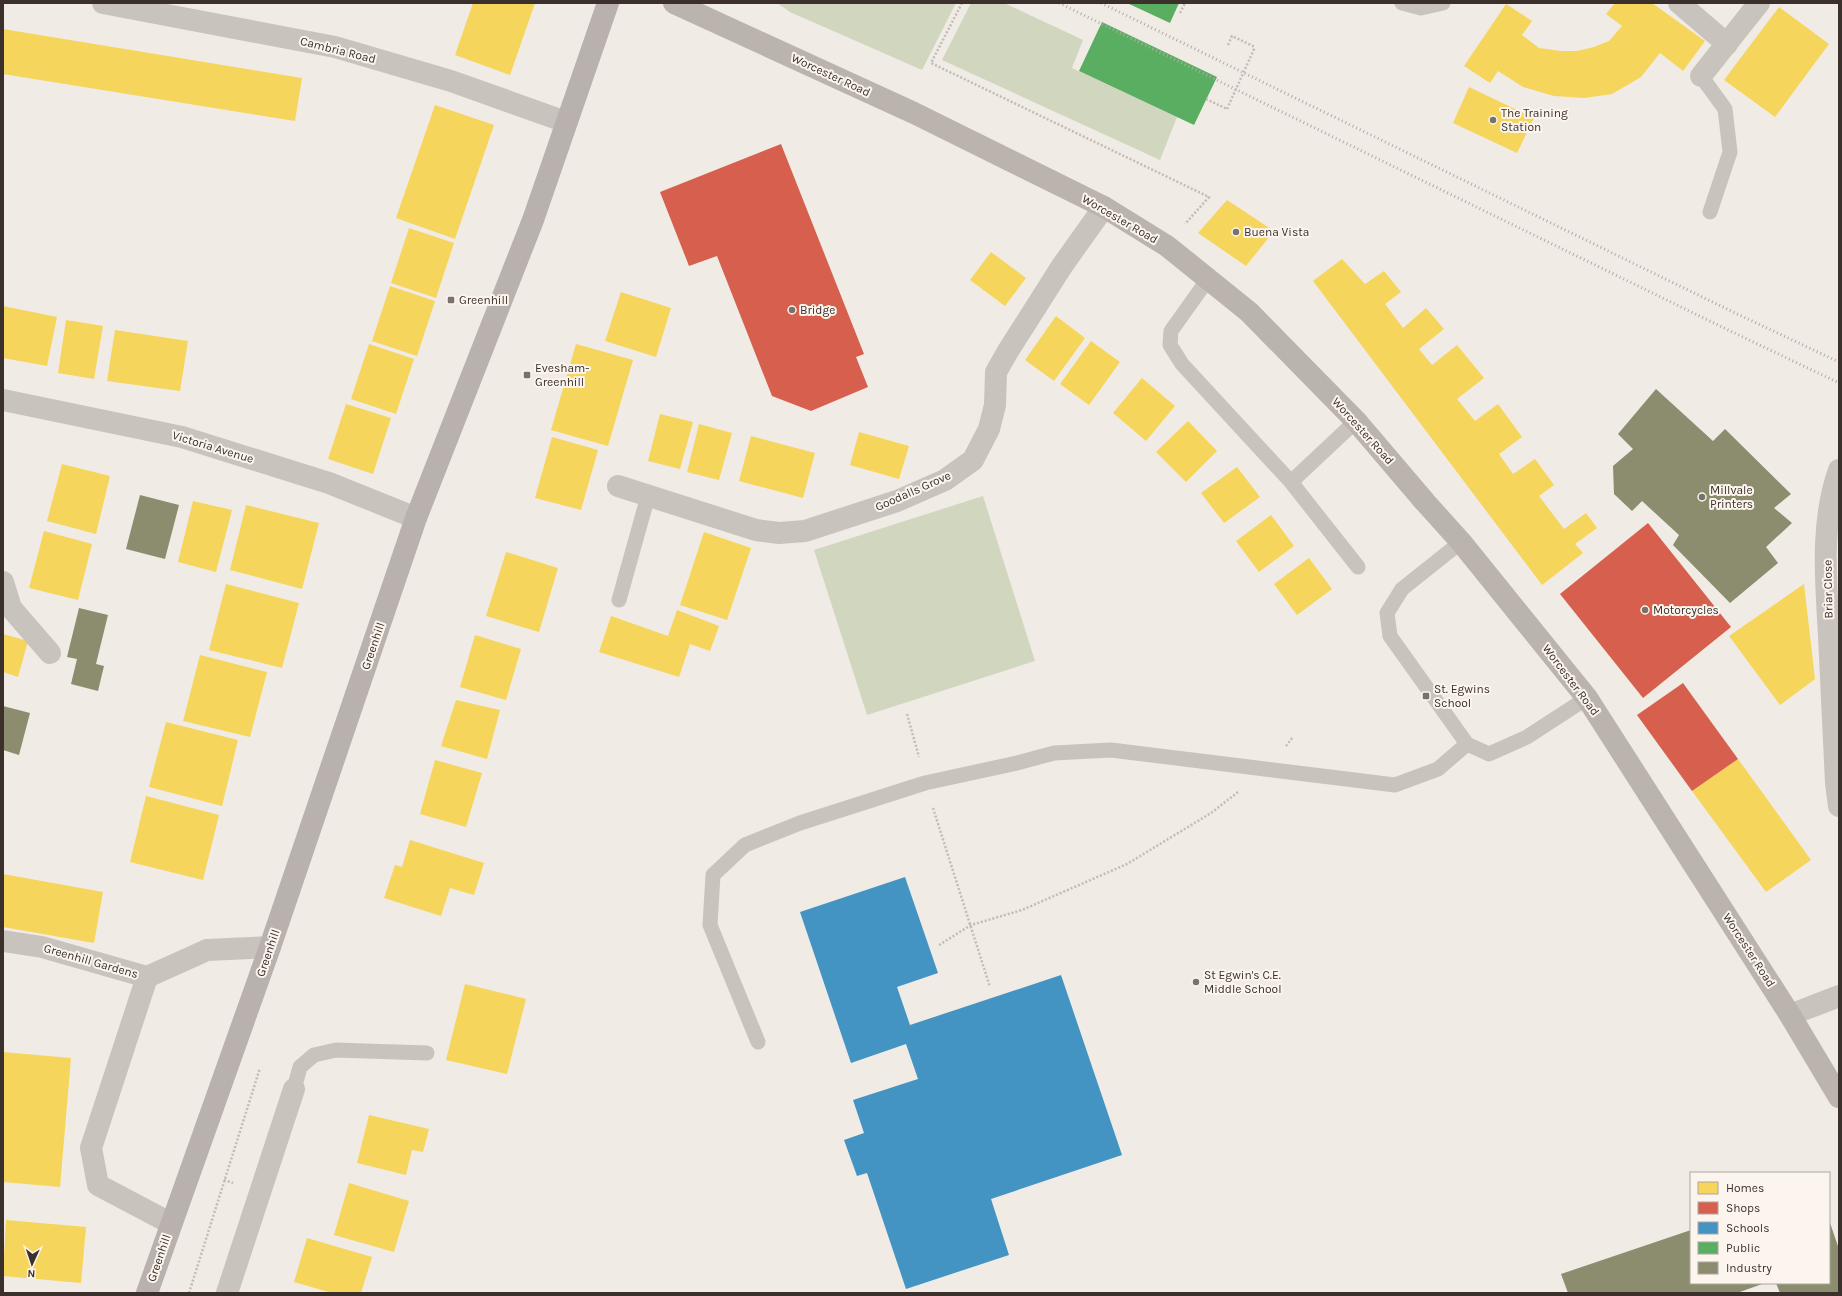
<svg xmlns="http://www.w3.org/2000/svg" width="1842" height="1296" viewBox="0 0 1842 1296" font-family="Karla,sans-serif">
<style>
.green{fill:#d1d6bf}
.homes{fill:#f6d55c}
.shops{fill:#d6604d}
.schools{fill:#4393c3}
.public{fill:#5aae61}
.industry{fill:#8c8c6e}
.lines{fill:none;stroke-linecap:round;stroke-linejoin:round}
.path{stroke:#c2bbb6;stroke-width:2.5;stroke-dasharray:2 2;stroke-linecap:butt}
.service{stroke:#c9c3be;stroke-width:15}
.minor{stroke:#c9c3be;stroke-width:22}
.secondary{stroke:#bab3ae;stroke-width:22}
.primary{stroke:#b8b1ad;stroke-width:22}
.rail{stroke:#b1aca8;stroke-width:3;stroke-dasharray:1 3;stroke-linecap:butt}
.path-bridge{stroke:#c2bbb6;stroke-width:2.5;stroke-dasharray:2 2;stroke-linecap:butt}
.poi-dot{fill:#7a716c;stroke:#fbf5ee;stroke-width:1.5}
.labels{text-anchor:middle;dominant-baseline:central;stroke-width:4;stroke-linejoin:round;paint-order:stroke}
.street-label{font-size:12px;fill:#3b302b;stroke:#fbf5ee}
.poi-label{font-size:12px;fill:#3b302b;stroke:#fbf5ee;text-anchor:start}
</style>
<rect width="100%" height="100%" fill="#f0ebe5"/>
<path class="green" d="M777,3H956L922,70L790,12Z
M971,3H1004L1083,40L1072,68L1177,117L1160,160L942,60Z
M983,496L1035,661L867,715L814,550Z"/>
<path class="homes" d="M473,3H535L510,75L455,55Z
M1615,3H1652L1705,41L1683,71L1660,53L1641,77L1612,94L1584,98L1554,96L1523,87L1498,71L1490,83L1464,66L1506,4L1532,21L1522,35L1539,48L1561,51H1577L1594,47L1609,41L1622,26L1606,14Z
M1779,7L1829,44L1775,117L1724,80Z
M3,29L302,78L295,121L3,74Z
M1469,87L1534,118L1517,153L1453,123Z
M435,105L494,125L455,239L396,218Z
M1227,200L1274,231L1246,266L1198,233Z
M409,228L454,243L436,298L391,283Z
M991,252L1026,278L1005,306L970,280Z
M1342,259L1365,284L1384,271L1401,292L1385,304L1403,328L1426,308L1444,329L1419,349L1432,365L1457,345L1484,378L1457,399L1475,421L1498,404L1522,437L1499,454L1513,474L1535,459L1554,485L1539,496L1564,529L1586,513L1597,528L1575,544L1583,553L1542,585L1313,281Z
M390,286L435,301L417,356L372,341Z
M621,292L671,308L656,357L605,341Z
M3,306L57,317L47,366L3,358Z
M1056,316L1085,338L1054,381L1025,360Z
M66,320L103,326L94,379L58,373Z
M115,330L188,341L180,391L107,381Z
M1091,341L1120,362L1089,405L1060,384Z
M369,344L414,359L396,414L351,399Z
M576,344L633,360L608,446L551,430Z
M1142,378L1175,406L1146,441L1113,413Z
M346,404L391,418L373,474L328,459Z
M660,414L693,422L680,469L648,461Z
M1188,421L1217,451L1186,482L1156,452Z
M699,424L732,433L719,480L687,472Z
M859,432L909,446L899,479L850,465Z
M751,436L815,453L803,498L739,481Z
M552,437L598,450L581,510L535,498Z
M62,464L110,476L96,534L47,521Z
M1237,467L1260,497L1224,523L1201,493Z
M193,501L232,510L216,572L178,562Z
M246,505L319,523L302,589L230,570Z
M1271,515L1294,546L1259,572L1236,541Z
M44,531L92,544L78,600L29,588Z
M704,532L751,548L727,620L680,605Z
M506,552L558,568L539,632L486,616Z
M1309,558L1332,589L1297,615L1274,584Z
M226,584L299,603L282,668L209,650Z
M1804,584L1815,679L1780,705L1729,636Z
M677,610L719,626L710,651L690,644L679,677L599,652L611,616L668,636Z
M3,634L28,641L18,677L3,672Z
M475,635L521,649L506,700L460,687Z
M200,655L267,672L250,737L183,721Z
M456,700L500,710L487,759L441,746Z
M166,722L238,740L222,806L149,787Z
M1738,759L1811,860L1766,892L1692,791Z
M435,760L482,773L466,827L420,814Z
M146,796L219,815L203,880L130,862Z
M410,840L484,863L474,895L450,888L441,916L384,898L395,865L402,867Z
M3,874L103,892L94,943L3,927Z
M465,984L526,999L507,1074L446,1060Z
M3,1052L71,1058L60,1187L3,1182Z
M369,1115L429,1129L423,1152L412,1150L406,1175L357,1163Z
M349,1183L409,1201L394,1252L334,1235Z
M6,1220L86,1227L81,1283L3,1276Z
M307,1238L372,1257L361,1293H332L294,1282Z"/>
<path class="shops" d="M781,144L864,354L856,357L868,387L811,411L772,396L717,256L689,266L660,192Z
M1648,523L1731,627L1643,698L1560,594Z
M1683,683L1738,759L1692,791L1637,715Z"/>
<path class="schools" d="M905,877L938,973L897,987L910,1025L1061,975L1122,1155L991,1199L1009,1255L906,1289L867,1173L857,1176L844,1140L864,1133L853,1100L918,1079L906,1044L851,1063L800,912Z"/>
<path class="public" d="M1127,3H1179L1170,23Z
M1102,22L1217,77L1194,125L1079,71Z"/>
<path class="industry" d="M1656,389L1713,441L1725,429L1791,494L1774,508L1792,523L1766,547L1778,563L1730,603L1673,545L1679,535L1642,501L1632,511L1614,494L1613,466L1633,449L1618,434Z
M140,495L179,505L165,559L126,549Z
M79,608L108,615L96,664L104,666L98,691L71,684L77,659L67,657Z
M3,706L30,713L19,755L3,750Z
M1829,1220L1839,1249V1293H1780L1776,1283H1829Z
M1691,1230V1283H1765L1737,1293H1568L1561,1274Z"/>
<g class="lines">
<path class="path" d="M962,3L931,63L1209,197L1185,224
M1180,13L1185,3
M1228,45L1232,36L1255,47
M1206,99L1227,109
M907,714L919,757
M1286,746L1293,737
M933,808L990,987
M939,945L971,925L1022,910L1127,864L1211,813L1238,792
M224,1180L233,1183
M189,1293L260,1068"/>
<path class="service" d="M1402,3L1421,8L1443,3
M1701,76L1725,109L1730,152L1710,212
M1208,279L1171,331L1170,345L1182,364L1291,482L1358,567
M1291,482L1356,421
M1461,542L1402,589L1387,613L1390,636L1467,744L1489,754L1527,737L1587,698
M619,600L648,496
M758,1042L710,925L713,875L745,845L800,823L925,783L1017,763L1054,753L1111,750L1395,785L1438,769L1467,744
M294,1089L300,1067L314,1055L336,1050L427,1053"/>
<path class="minor" d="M103,3L335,47L451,81L566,122
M1679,3L1727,44
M1701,76L1759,3
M3,400L182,437L329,483L416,518
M1839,470C1820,523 1826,582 1829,636C1831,685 1834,734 1836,783L1839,806
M618,486L756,530L779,533L805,531L897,501L945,480L973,460L989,429L995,405L996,372L1008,351L1062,266L1104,207
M3,582L11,608L50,653
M3,941L42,947L147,977L207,950L270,947
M147,977L91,1148L98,1185L170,1223
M1790,1015L1839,996
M227,1293L294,1089"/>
<path class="secondary" d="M674,3L914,113L1104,207L1167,246L1249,312L1356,421L1425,502L1461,542L1587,698L1790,1015L1839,1097"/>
<path class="primary" d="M147,1293L270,947L416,518L533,220L608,3"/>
<path class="rail" d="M1059,3L1722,327L1839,383
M1101,3L1733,312L1839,362"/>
<path class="path-bridge" d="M1227,109L1255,47"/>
</g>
<g class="poi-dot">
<circle cx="1493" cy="120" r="4"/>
<circle cx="1236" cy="232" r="4"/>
<rect x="447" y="296" width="8" height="8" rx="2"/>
<circle cx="792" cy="310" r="4"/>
<rect x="523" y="371" width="8" height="8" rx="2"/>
<circle cx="1702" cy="497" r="4"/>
<circle cx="1645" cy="610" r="4"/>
<rect x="1422" y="692" width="8" height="8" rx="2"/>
<circle cx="1196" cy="982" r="4"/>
</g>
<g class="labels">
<g class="street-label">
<text transform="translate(338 50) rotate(14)">Cambria Road</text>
<text transform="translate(831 75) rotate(25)">Worcester Road</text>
<text transform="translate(1120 219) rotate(30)">Worcester Road</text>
<text transform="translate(1363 431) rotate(48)">Worcester Road</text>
<text transform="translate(213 447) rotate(17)">Victoria Avenue</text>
<text transform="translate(913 491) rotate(-24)">Goodalls Grove</text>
<text transform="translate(1828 589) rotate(-91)">Briar Close</text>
<text transform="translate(373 646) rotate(-71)">Greenhill</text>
<text transform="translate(1571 680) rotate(53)">Worcester Road</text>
<text transform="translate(1749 950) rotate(57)">Worcester Road</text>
<text transform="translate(268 953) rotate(-71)">Greenhill</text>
<text transform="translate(91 961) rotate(16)">Greenhill Gardens</text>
<text transform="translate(159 1258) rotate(-71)">Greenhill</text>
</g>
<g class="poi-label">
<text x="1501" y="113">The Training<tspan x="1501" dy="14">Station</tspan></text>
<text x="1244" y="232">Buena Vista</text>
<text x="459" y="300">Greenhill</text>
<text x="800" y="310">Bridge</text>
<text x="535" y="368">Evesham-<tspan x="535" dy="14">Greenhill</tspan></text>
<text x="1710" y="490">Millvale<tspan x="1710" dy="14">Printers</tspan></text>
<text x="1653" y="610">Motorcycles</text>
<text x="1434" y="689">St. Egwins<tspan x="1434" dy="14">School</tspan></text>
<text x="1204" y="975">St Egwin's C.E.<tspan x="1204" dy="14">Middle School</tspan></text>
</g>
</g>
<rect width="1842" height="1296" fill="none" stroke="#3b302b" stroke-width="8"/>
<rect x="1690" y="1172" width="140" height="112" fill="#fbf5ee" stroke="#aea6a0"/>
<rect x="1698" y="1182" width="20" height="12" fill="#f6d55c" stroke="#aea6a0"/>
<text x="1726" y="1192" font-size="12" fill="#3b302b">Homes</text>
<rect x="1698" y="1202" width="20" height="12" fill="#d6604d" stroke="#aea6a0"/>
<text x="1726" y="1212" font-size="12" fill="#3b302b">Shops</text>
<rect x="1698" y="1222" width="20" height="12" fill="#4393c3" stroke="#aea6a0"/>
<text x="1726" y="1232" font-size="12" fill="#3b302b">Schools</text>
<rect x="1698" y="1242" width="20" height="12" fill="#5aae61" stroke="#aea6a0"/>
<text x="1726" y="1252" font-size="12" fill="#3b302b">Public</text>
<rect x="1698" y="1262" width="20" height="12" fill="#8c8c6e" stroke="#aea6a0"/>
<text x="1726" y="1272" font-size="12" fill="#3b302b">Industry</text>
<g transform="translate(32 1264) rotate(183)" stroke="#fbf5ee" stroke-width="3" paint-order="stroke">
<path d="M0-3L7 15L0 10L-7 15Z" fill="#3b302b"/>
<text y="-6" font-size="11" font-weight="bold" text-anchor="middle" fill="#3b302b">N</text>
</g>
</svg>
